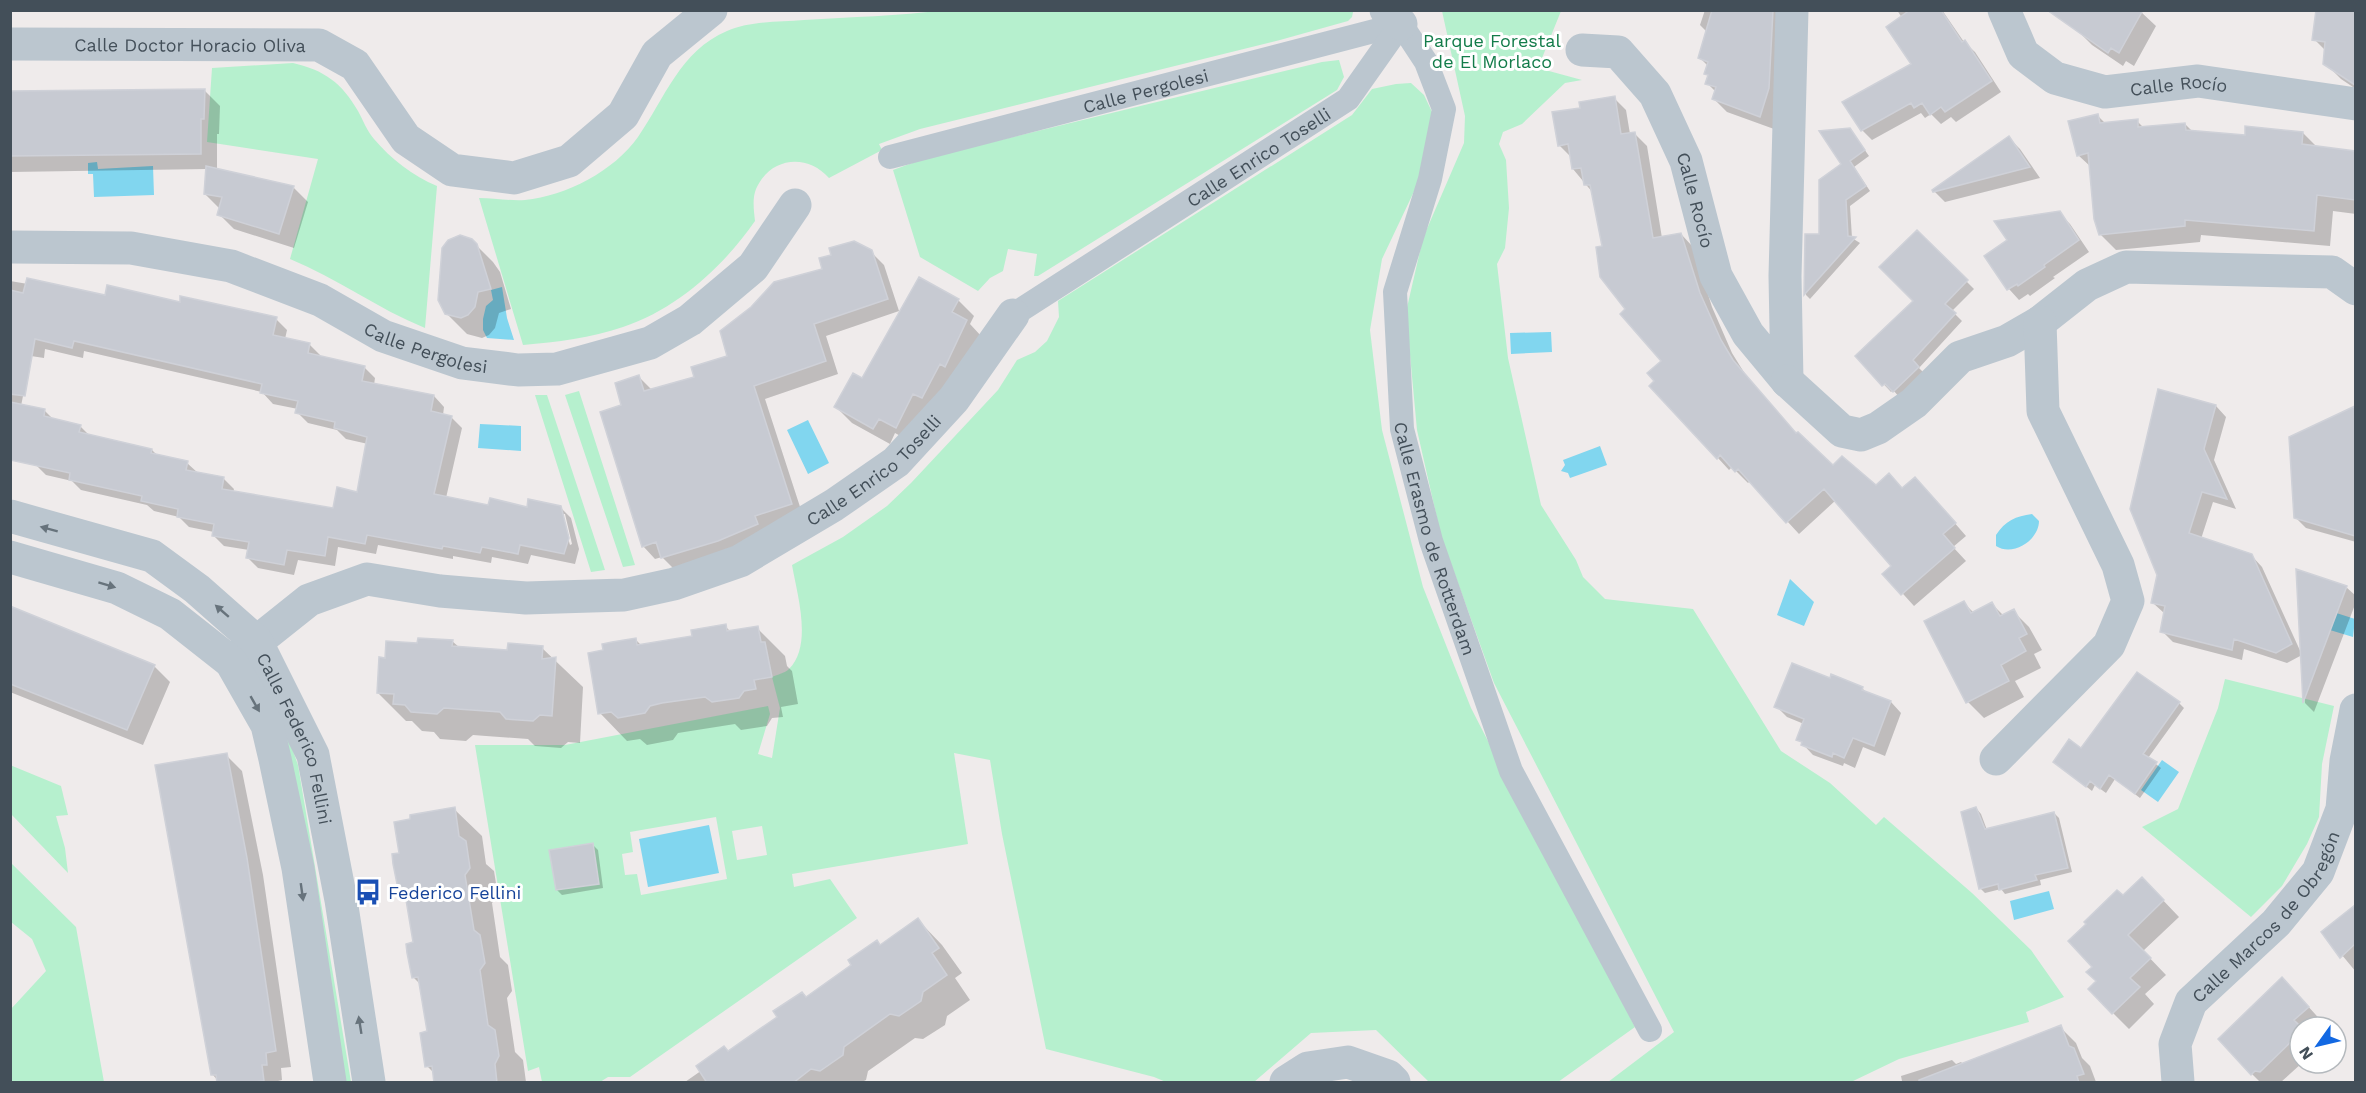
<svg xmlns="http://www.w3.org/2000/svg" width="2366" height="1093" viewBox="0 0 2366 1093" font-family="'Work Sans',sans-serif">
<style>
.green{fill:#b6f0ce;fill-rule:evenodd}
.water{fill:#81d6ef}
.shadow{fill:#0003;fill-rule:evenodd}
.building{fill:#c7cad2;stroke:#cfd1d8;stroke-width:1.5}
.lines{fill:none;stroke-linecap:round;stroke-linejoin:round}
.pedestrian{stroke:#bbc6cf;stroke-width:24}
.minor{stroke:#bbc6cf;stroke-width:33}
.tertiary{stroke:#bbc6cf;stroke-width:33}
.oneway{fill:#67737c}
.labels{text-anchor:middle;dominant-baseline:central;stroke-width:6;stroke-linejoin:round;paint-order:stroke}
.park-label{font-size:18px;fill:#137c4a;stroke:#fff}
.street-label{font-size:18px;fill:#434f59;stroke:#fff}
.transit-label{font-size:18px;fill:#164399;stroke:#fff;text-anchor:start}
</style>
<rect width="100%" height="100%" fill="#efebeb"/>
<path class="green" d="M945,10L1353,12L1352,17L1348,21L1280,40L920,129L879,144L882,150L829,178C807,153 770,157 756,189C752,199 754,211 755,221C723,267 677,309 623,327C591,338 557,342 523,345L479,198C494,198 510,201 525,200C566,196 614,171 638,137C665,98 680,51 727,31C750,21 779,22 804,20C851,17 898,16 945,10Z
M1442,11H1561L1538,68L1582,80L1565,83L1522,124L1503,132L1499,144L1506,160L1509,208L1505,248L1497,264L1508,358L1541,505L1576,560L1583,577L1605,599L1693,609L1781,751L1830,783L1876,825L1884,817L1972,893L2031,950L2064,997L2026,1012L2029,1022L1899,1059L1851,1082H1608L1674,1032L1494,683L1441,536L1417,430L1406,312L1423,238L1464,143L1465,116Z
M1339,60L1344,77L1337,90L1038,276H1034L1037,254L1008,249L1003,271L990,278L978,291L920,257L893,170L926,158L1322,62Z
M293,63C324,70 342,83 358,111C363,120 367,131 374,139C391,159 413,176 437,186L425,328C378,309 337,278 290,259L318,159L207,142L212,68Z
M1411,83L1424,95L1433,114L1418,183L1382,259L1370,330L1382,430L1423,587L1471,708L1635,1027L1558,1082H1429L1376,1030L1311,1033L1254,1082H1166L1154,1077L1046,1049L1002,834L990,760L954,753L968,844L792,874L794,887L830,879L857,918L630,1077H608L600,1082H542L539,1067L528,1071L475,745H565L768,706L770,714L758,754L772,758L780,708L772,677C776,675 785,673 789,669C813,645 797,594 792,565L843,537L887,506L911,483L998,390L1017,360L1035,352L1047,341L1059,317L1058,301L1352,115L1372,89L1396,84ZM716,817L727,879L641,895L637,874L625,875L622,854L633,852L630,832ZM762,826L767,855L737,860L732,831ZM593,843L599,884L556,890L550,850Z
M579,391L635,565L623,567L565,395Z
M535,395H547L605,570L591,572Z
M2225,679L2334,706L2322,764L2319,817L2307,844L2282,886L2251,917L2142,827L2178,809L2218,708Z
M287,734L298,765L351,1082H345L281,736Z
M10,765L61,786L68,815L56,816L65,848L68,873L11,814Z
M10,862L76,927L104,1082H11V1009L46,971L32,939L11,922Z"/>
<path class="water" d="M97,162L98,169L153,166L154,195L94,197L93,174H88V163Z
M502,287L507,318L514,340L487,338L483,330V319L486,306L493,300L491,290Z
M1551,332L1552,352L1511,354L1510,333Z
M808,420L829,463L808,474L787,430Z
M480,424L521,426V451L478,448Z
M1600,446L1607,465L1570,478L1568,473L1561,471L1565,465L1563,460Z
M2032,514L2039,521C2039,540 2013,557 1996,546V535C2005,521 2016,516 2032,514Z
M1790,579L1814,602L1804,626L1777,615Z
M2327,610L2355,619L2353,637L2320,627Z
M2162,760L2179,772L2158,802L2141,790Z
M709,825L719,873L648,887L639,839Z
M2049,891L2054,909L2014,920L2010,901Z"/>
<path class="shadow" d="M1705,10H1788L1774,129L1727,112L1713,98L1716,92L1707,83L1709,77L1706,73L1708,66L1700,58L1707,32L1700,25Z
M1897,10H1942L1964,42L1975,52L2001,92L1956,122L1951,117L1941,124L1931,114L1925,118L1921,113L1872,140L1862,130L1913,64L1902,18Z
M2318,10H2356V89L2341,79L2325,63L2326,51L2314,39Z
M2141,12L2156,26L2134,66L2126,61L2123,66L2092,45L2061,14Z
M204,90L220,106L219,134H217V170L293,187L308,202L294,248L234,229L219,214L220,209L205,194L207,169L10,172V93Z
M1614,98L1626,110L1630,134H1635L1647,146L1662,238L1681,234L1693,247L1712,307L1732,353L1745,374L1797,435L1833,467L1876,487L1926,490L1966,536L1953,547L1966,561L1914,606L1885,574L1893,566L1836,500L1799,534L1750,481L1748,483L1732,467L1729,470L1718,458L1657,381L1663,361L1627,309L1603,247L1593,193L1573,169L1571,157L1559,145L1581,109Z
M2097,115L2106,124L2137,121L2144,128L2185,124L2193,132L2246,137L2303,133L2317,147L2356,152V214L2333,211L2330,246L2201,235L2200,242L2116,250L2100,234L2091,167L2078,155Z
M1850,129L1869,156L1854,167L1870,191L1850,206L1852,238L1860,243L1810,299L1806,295V235L1821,236L1843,164Z
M2009,138L2020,149L2040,178L1945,202L1934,191Z
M2059,213L2070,224L2089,252L2053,277L2055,278L2030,296L2028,294L2019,300L2009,289L1986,256Z
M1917,232L1974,289L1952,311L1962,321L1919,368L1926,375L1901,399L1893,390L1891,392L1857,356L1915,301Z
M471,240L493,262L500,272L511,309L499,313L495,328L489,335L482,338L467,334L446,313Z
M871,252L884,265L899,311L826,336L838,374L765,399L803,516L769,537L674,569L662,557L655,559L643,546L623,406L639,377L651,389L696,378L729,357L823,271Z
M10,281L106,297L181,303L276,319L287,330L285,339L309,344L320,355V357L364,367L375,378L374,385L434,396L444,407L443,415L451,417L462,428L446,498L489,507L528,509L560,507L571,518L579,549L575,564L531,555L528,564L492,557L491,563L453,556V559L378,545L376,554L338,547L335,566L298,560L294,575L258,568L247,557L249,550L224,546L213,535L214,532L189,527L179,517L154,511L147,505L81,490L72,481L46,475L35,464L10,457ZM45,349L83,358L84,351L262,392L273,404L298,409L297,412L308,423L337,430L346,439L368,444L358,493L334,510L233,492L234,489L223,478L198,473L187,463L158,456L152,450L90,436L80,426L53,419L44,410L21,406L31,356L44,358ZM561,514H565L572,544L570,545Z
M958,300L974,316L970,324L982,337L913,443L895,433L890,444L852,423L836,407L862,380Z
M2216,406L2226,417L2214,460L2236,509L2213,502L2201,539L2251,555L2262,567L2302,655L2287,663L2244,649L2242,660L2173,642L2162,631L2164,613L2153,603Z
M2356,408V542L2306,528L2295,517L2291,438Z
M2298,571L2346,587L2356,596V602L2314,712L2305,703Z
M1964,603L1974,613L1992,604L2004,616L2013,611L2029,627L2042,650L2034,654L2041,668L2015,681L2024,697L1984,718L1968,702L1926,622Z
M10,608L154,666L170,682L143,745L10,692Z
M725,626L731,632L757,628L785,656L787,666L792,671L798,704L781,707L783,717L772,718L767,726L741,730L735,724L678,733L673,740L647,745L640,739L627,741L600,713L605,652L636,640L642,646L694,638Z
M452,641L460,648L509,652L542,648L583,687L580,743L568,742L561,748L535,746L528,739L486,736L473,735L466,741L440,739L434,732L422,731L412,721H406L378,693L386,659L419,645Z
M1831,680L1862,688L1867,693L1891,702L1901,713L1885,756L1863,747L1855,768L1844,763L1843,766L1813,755L1798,739L1804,724L1787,717L1776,706Z
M2179,703L2184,708L2148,758L2161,768L2140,798L2115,779L2106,793L2095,785L2092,791L2055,762Z
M226,755L242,771L263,875L291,1067L281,1068L282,1080L278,1081V1082H219L213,1075Z
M1976,808L1981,814L1987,830L2054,813L2059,818L2072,872L2040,880L2041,885L2005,894L2001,889L1985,893L1980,888Z
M454,809L482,836L486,864L494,871L498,896L492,903L500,957L508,965L512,991L507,998L515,1052L523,1060L526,1082H436L435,1074L427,1066L428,1033L421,985L413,977L415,944L407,896L399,888L401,854Z
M593,845L598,850L603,888L562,895L557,890Z
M2158,895L2179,917L2143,951L2166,975L2145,994L2154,1004L2129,1029L2113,1013L2098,981L2088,924L2123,897Z
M2356,907V972L2323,932Z
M918,920L942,945L962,973L955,978L970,1000L947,1016L945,1025L923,1039L915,1038L868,1071L866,1080L862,1082H685Z
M2298,995L2324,1024L2320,1027H2300L2302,1063L2281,1082H2260L2252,1074Z
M2060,1027L2076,1043L2082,1058L2090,1066L2096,1082H1895L1902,1081L1901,1076L1952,1060L1956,1064L1961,1062L1964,1065Z"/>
<path class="building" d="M1712,10H1773L1769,88L1760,117L1712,99L1716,87L1705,84L1708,75L1704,74L1708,62L1698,58Z
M1910,10H1941L1962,42L1965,40L1992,81L1945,112L1941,107L1930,115L1922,103L1914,108L1911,103L1861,131L1842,102L1911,64L1886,27Z
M2047,10H2143L2119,53L2111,48L2108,53Z
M2316,10H2355V85L2323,64L2325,42L2312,40Z
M205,89L204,119H201V154L10,156V91Z
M1615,96L1621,134L1635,132L1653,238L1681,233L1700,293L1721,340L1733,360L1796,433L1798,432L1833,465L1842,456L1876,485L1889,473L1902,488L1915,477L1956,523L1943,534L1955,548L1901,595L1882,574L1891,566L1824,489L1786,523L1738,469L1735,472L1720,455L1717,459L1649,386L1654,381L1647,373L1661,361L1620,314L1625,309L1600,277L1596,247L1602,246L1590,185H1584L1581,168L1572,169L1568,144L1558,146L1552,112L1580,108L1579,102Z
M2098,114L2100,123L2138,119V127L2185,123L2186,130L2245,135V126L2303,132L2302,144L2355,151V200L2317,195L2314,231L2185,220V226L2099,235L2094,219L2088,153L2077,156L2068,121Z
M1850,128L1865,150L1850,161L1866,186L1846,200L1848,236L1856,237L1804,295L1805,234H1819V180L1841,164L1819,131Z
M2009,136L2030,167L1933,192L1932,190Z
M206,166L294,186L279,234L217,215L222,197L204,194Z
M2060,211L2079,240L2044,265L2045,267L2018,286L2017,284L2007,290L1984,256L2007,240L1994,221Z
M1917,230L1968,280L1945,304L1956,313L1913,360L1919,367L1893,392L1885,384L1882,386L1855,356L1913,301L1879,267Z
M460,235L472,239L477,244L491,289L478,292L475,307L468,315L461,318L445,314L438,300L442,248L448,240Z
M854,241L872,250L888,299L814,324L826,361L754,386L792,504L755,516L758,524L718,541L661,558L656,542L642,547L600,412L621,405L615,383L639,375L644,391L694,377L691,367L727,356L720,331L751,307L774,282L822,269L819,258L831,255L829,248Z
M919,277L959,299L952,312L967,320L945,367L940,364L922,398L913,394L896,428L879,419L873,429L834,407L853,373L862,378Z
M27,278L105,295L107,285L180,302V296L277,317L273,335L310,343L308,353L365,366L362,381L434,395L431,411L452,416L434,494L488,505L490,498L527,507L528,499L561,506L569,538L564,554L520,545L518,554L482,547L480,553L443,546L442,549L367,535L365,544L328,537L325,556L287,550L284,565L246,558L249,542L212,536L214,524L177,517L178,509L141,501L142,496L69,480L70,473L10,460V402L45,409L44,416L81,425L79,432L152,449L151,453L188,461L186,470L224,477L222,489L333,508L337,487L357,492L367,437L334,428L335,422L295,413L298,401L260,393L262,384L74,341L72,348L35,339L25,396L10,394V290L23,293Z
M2158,389L2216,405L2204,449L2227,499L2202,492L2189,533L2252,554L2292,644L2276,653L2234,639L2232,650L2160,632L2165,606L2151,603L2157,575L2130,509Z
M2355,406V536L2294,518L2289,437Z
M2296,569L2347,586L2303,703Z
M1964,601L1971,613L1992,602L2000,616L2014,609L2027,634L2019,638L2026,651L2001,665L2009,681L1966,703L1924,621Z
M10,606L155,665L127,730L10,684Z
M726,624L727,631L758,626L761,642H765L772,677L754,680L756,689L744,691L739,698L712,702L705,697L662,703L650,706L645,713L618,718L611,712L598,714L588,653L603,650L602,644L612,642L636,638L637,645L692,636L691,630Z
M418,638L453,640L452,646L507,650L508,643L543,646L542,659L556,657L552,716L540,715L533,721L506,719L500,712L457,709L444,708L437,714L411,712L405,705L393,704L394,694L377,693L379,657L385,658L386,641L417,643Z
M1792,663L1830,678L1831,674L1863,687L1862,690L1891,701L1874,746L1853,738L1844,758L1833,753L1832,757L1801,745L1802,742L1796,740L1804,719L1774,707Z
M2137,672L2180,702L2143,754L2157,762L2135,794L2109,775L2100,789L2090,781L2086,787L2053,762L2069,739L2081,748Z
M227,753L247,858L276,1051L266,1053L267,1065H262L264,1081L246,1083H217L216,1075H211L155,765Z
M455,807L459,836L466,841L470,868L465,875L474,930L480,935L485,963L480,970L488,1025L495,1030L499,1056L495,1064L497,1083H434L432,1066L425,1067L420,1033L427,1031L418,977L412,978L407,953L406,944L413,942L404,888L398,889L393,864L392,854L399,853L394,822L410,819V815Z
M1976,807L1985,829L2054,812L2068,868L2035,875L2037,880L1999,890L1998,884L1979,889L1961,812Z
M593,843L599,884L556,890L549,850Z
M2142,877L2164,900L2128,935L2151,958L2130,978L2140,987L2112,1014L2088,989L2096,981L2086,972L2092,967L2068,941L2086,924L2084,922L2117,890L2123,895Z
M2355,905V944L2340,958L2321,932Z
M918,918L939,948L932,953L947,975L923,992L921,1001L899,1016L890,1014L844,1047L843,1055L820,1071L811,1069L793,1083H707L696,1066L724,1046L728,1051L777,1017L773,1011L802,992L806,997L851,965L848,960L877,940L880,945Z
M2282,977L2309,1007L2294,1020L2301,1027L2300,1033L2260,1072L2255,1071L2251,1075L2218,1039Z
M2061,1025L2069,1046L2074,1048L2084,1074L2077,1076L2079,1083H1919V1080Z"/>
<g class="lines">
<g class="pedestrian">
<path id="s1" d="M1401,24L1426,62L1444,109L1430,179L1395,292L1402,429L1431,541L1511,771L1650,1030"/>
<path id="s2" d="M890,157L1401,24"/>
<path id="s3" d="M1013,315L1348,99L1401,24"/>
</g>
<g class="minor">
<path d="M1386,10L1401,24"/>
<path id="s4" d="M2004,10L2023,54L2055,78L2105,92L2198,81L2356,104"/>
<path id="s5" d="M10,44L319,45L355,65L406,139L452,170L514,178L569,161L623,115L657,54L711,10"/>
<path id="s6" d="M1582,50L1618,52L1655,94L1686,161L1716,276L1748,334L1787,381L1785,276L1792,10"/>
<path id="s7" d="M10,247L131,248L231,266L320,300L383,336L462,363L518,370L557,369L650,343L690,320L753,267L795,205"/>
<path d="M1787,381L1842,431L1861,435L1878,428L1914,403L1960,357L2007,341L2040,322L2087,285L2126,267L2332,272L2356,289"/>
<path id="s8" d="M235,659L309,600L367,579L440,591L526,598L624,595L674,584L740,561L834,505L896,462L954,399L1013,315"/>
<path d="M1996,759L2109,645L2128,601L2118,565L2043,411L2040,322"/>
<path d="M1286,1082L1308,1068L1348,1062L1388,1076L1394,1082"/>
<path id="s9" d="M2178,1082L2175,1044L2191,1002L2276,923L2318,872L2342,809L2346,761L2356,710"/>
</g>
<g class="tertiary">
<path id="s10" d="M10,516L152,556L197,589L256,641L313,755L341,900L369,1082"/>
<path d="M10,557L117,588L170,614L231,662L267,725L275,759L298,868L330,1082"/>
</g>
</g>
<defs><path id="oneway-solid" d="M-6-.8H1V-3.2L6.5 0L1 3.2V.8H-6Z" transform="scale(1.5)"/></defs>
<g class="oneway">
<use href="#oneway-solid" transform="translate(49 529) rotate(-165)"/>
<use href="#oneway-solid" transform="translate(107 585) rotate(17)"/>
<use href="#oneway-solid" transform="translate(222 611) rotate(-139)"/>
<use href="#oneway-solid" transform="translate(255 704) rotate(60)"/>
<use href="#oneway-solid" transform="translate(302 892) rotate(82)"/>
<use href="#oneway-solid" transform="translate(360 1025) rotate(-99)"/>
</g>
<defs>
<g id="bus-bare" transform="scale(2.07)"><path d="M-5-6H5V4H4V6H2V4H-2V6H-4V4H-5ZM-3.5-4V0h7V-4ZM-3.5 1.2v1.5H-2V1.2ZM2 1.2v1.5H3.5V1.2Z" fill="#1a4fb4" stroke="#fff" stroke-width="2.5" paint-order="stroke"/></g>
</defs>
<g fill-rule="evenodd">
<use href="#bus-bare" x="368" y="892"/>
</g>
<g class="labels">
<g class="park-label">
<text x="1492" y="40">Parque Forestal<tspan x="1492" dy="21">de El Morlaco</tspan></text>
</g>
<g class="street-label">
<text stroke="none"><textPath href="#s5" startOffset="180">Calle Doctor Horacio Oliva</textPath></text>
<text stroke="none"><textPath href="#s4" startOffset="214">Calle Rocío</textPath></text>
<text stroke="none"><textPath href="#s2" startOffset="264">Calle Pergolesi</textPath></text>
<text stroke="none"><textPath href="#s3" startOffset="292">Calle Enrico Toselli</textPath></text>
<text stroke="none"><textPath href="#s6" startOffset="206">Calle Rocío</textPath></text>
<text stroke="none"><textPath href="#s7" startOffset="435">Calle Pergolesi</textPath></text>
<text stroke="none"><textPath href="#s8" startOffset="698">Calle Enrico Toselli</textPath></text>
<text stroke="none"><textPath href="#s1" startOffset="537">Calle Erasmo de Rotterdam</textPath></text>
<text stroke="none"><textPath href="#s10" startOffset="388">Calle Federico Fellini</textPath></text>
<text stroke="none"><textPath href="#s9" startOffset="198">Calle Marcos de Obregón</textPath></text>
</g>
<g class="transit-label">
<text x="388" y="892">Federico Fellini</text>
</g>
</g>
<rect width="2366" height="1093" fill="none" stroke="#434f59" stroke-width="24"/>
<g transform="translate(2318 1045) rotate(236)"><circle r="28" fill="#ffffff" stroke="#b4b9bd" stroke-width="1.5"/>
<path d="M0-4.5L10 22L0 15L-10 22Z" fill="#1268e2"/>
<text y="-9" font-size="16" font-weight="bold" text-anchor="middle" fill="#434f59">N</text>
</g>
</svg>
